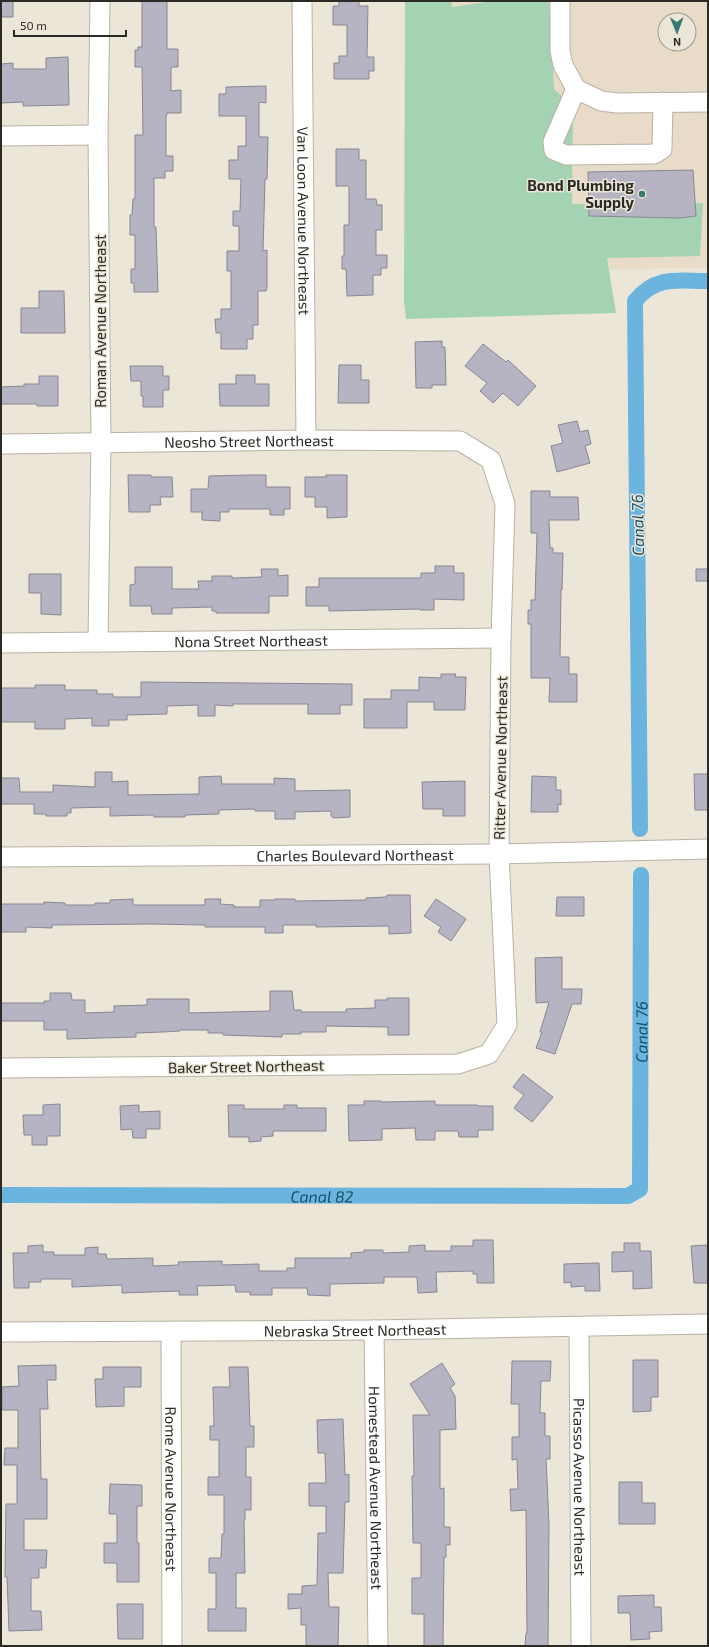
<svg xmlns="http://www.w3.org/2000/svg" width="709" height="1647" viewBox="0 0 709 1647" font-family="'Exo 2',sans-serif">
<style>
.commercial{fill:#e8dbc7;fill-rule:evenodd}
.green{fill:#a3d3b3}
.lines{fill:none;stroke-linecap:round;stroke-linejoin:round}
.canal{stroke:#6bb4dd;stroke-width:16}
.building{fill:#b6b4c2;stroke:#888693}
.minor-casing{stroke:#b7b2a4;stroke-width:21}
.minor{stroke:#fff;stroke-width:19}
.poi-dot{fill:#357b71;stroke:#ece6d8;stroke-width:1.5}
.labels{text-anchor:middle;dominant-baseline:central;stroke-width:3;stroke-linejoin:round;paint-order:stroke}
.poi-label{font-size:15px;font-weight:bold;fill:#2c2a24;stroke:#ece6d8;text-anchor:end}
.street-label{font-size:15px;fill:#2c2a24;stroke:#ece6d8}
.water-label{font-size:16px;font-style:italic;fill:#164f6b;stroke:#ece6d8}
</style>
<rect width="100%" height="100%" fill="#ece6d8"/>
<path class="commercial" d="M451,1H708V268L449,271ZM665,20H689V44H665Z"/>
<path class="green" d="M405,1H451L452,7L494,1H549L554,89L573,107L572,204L703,203L700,256L607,258L616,313L406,319L404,301Z"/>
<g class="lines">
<g class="canal">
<path d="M640,829L635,301C656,275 677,281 708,281"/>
<path id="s1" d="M1,1195L628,1196L640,1189L641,875"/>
</g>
</g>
<path class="building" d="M1,1H13V17H1Z
M142,1H167V49H178V67H171V91L181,90V113H167L166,117V156H173V171H165V178H154V227H156L158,292H134V283H131V269H135V235H130V215H132L133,199H135V135H143L142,67H135V50H138V47H142Z
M339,1H359V6H368L367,57H374V71H369V79H334V63H339V56H347V25H333V6H339Z
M68,57L69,105L23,106V102L1,103V64L13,63V69H46V58Z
M266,86V103L259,102V137H268L267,179H265L263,251L267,250V288L266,291H258V325H253V339H247V349H221V333H216L215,319H221V309H231V271H227V251H239V226H233V211H240L241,179H229V160H238V146H246V116H219V94H226V87Z
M336,149H359V160H366V199H376L377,205H382V230H376V255H387V268H381V275H373V295L347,296L346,269H342V256H344V225H349V186H336Z
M693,170L696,216L679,218L589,216L588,172Z
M39,291H64L65,333H21V308H39Z
M442,341V347H445L446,385H432V388H416L415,342Z
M483,344L506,362L508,360L536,386L518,406L503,393L493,403L480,391L487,383L465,366Z
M339,365H361V380H369V403H338Z
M130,366H163V376H169V390H163V407H143V396H141V381H131Z
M236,375H255V384H269V406H220L219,384H236Z
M39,376H58V406H37V404H1V387L24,386V384H39Z
M577,421L580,432L588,430L591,444L585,446L590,463L557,472L551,446L563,443L558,425Z
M128,475H151V477H172L173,497H160L161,505H150V512H129Z
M249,475H266V487H290V509H284V515H270V509H229V512H220V521L202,520V512H191V489H208L209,476Z
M326,475H347V517L327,518V507H315V497H305V477H326Z
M531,491H550V497H578L579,520H549L550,548H553V553H563L562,590H561L560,657H569V674H577V702H549L550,678H531V624H528V610H531V600H535L537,533H531Z
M435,566H454V573H464V600L434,599V610H420V609L329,611V606H306V587H319V578H421V573H435Z
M135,567H172V589H199L198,581H212V576H232V578L262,577L261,569H278V576L288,575V596H269V613H216V611H212V607L172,608V614H152L151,606H130V585L135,584Z
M696,569H708V581H696Z
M29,574H61V615L41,614V593H29Z
M441,674H456L455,677H466L465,710H434V702H407V728H364V699H391V690H419V677L441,678Z
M141,682L352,684V705H340V714H308V704H233V706L215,705V716H198V705L167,706V714L127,715V720H109V726H92V718L65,719V729H35V722H1V688H35V685H65V690H97V694H113V697H141Z
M95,772H112V782L128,781V795L199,794V777L221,776L222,784H274V778L295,779V791L350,790V817L334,818L331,816V811L295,812V819H275V811H255V809L219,810V814L185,815V817H154V815L110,816V807L71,808V813H67V816H46V814H34V804H1V778H19L20,792H53V785L95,787Z
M694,774H708V810H695Z
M532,776L556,777V790H561V805L558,804V812H531Z
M465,781V816H443V809H423L422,782Z
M387,895H410L411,933L389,934V926L316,927V925H283V933H265V927H205V925L150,924L52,925V928L26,927V932H1V904H44V902L65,903V905H95V903H110V900L133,899V905H205V899H221L220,904L234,905V907H260V900H275V899H295V901L366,900V898L387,897Z
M557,897H584V916H556Z
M436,899L466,919L451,941L438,932L441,927L424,916Z
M562,957V989H582V992L581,1004H572L555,1054L536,1048L542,1032H540L549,1002L536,1003L535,958Z
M270,991H292L294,1010H301V1012H346V1009L375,1008V1000H387V998H409V1035H388V1027L326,1026V1032H301V1034H282V1037L223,1035V1033H208V1030H180V1031L163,1032L136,1033V1037L67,1039V1030H44V1021H1V1003H44V1001H50V993H71L72,1000H85V1013L114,1012V1006L147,1005V999H189V1013L270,1011Z
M523,1074L553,1097L532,1122L514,1108L524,1095L513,1087Z
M364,1101H381V1102L435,1101V1105H477L478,1106H493V1130H478V1137H459L458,1131H435V1140H416L415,1128L382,1129V1140L349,1141L348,1105H364Z
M60,1104V1136H47V1145H32V1135H24L23,1115H43V1105Z
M139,1105V1112L160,1111V1129H146V1138H133L132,1129L121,1130L120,1106Z
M228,1105H244V1109H284V1105H297V1108H326V1131H273V1136L261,1137V1141L249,1142V1137H229Z
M473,1240H493L494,1283H477V1274H473V1271L436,1272L437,1292L418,1293L417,1277H384V1283L330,1284V1296L308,1295L307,1288H272V1295H250V1292H236L235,1285L197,1286L198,1295H179V1291L122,1293V1285L72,1287V1279H41V1282H29V1288H14L13,1253H28V1246L43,1245V1252H54V1255H85V1248L98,1247V1254H106L107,1259L153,1258V1266L179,1265L178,1262L222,1261V1265L259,1264V1271H287V1268H295V1258H351V1253L364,1252V1250H383V1253L409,1252V1246L425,1245V1251H451V1246H473Z
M624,1243H640V1251H651L652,1288L633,1289V1271L612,1272V1252H624Z
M708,1245V1283H694L691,1246Z
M599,1263L600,1291H585V1286L571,1287V1282L564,1283V1264Z
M633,1360H658V1397H651V1411L633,1412Z
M512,1361H551L550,1381H541L540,1413H545V1436H550V1459H546L549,1524L548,1646H525L526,1633H527L526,1510L511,1511L510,1489H518L517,1459L512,1460V1437H519V1404H511Z
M442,1363L455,1384L450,1388L455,1396L456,1429L440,1430V1489L444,1488V1527H450V1545H446V1557H444L443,1646H424V1614H412V1578H421V1543H413L412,1476H414L413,1415H430L410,1384Z
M56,1365V1380H47L48,1409H40L41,1479H47V1519H24V1550H47L46,1568H39V1578H31V1611H41L42,1630L9,1631L7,1577H5L6,1504H17V1465H4L5,1448H18V1410H2V1387L19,1386L18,1366Z
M103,1367H141V1387H124V1406L96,1407L95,1379H103Z
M229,1367H248L250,1426H254V1447H246V1477H251V1510H245V1520H244L245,1573H236V1608H246V1631H208V1609H216V1573H209V1558H221L222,1534H224V1495H208V1477H219V1440H210V1426H214L213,1387H230Z
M343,1419L345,1475L349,1474V1502H345L343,1573H328L329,1607H339L338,1646H306V1625H301V1608L288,1609V1594H302V1586L317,1585L318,1533H326V1506H309V1483H326L325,1453H318L317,1420Z
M619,1482H642V1503H655V1524H619Z
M110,1484L142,1485V1506H137V1543H139V1582H117V1563H104V1543H117V1514H109Z
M654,1595V1607H661L662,1631L649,1632L650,1639L631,1640L630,1613H618V1596Z
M117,1604H143V1639H118Z"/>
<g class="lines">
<g class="minor-casing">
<g id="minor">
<path id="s2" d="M302,1L306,440"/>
<path d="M560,1V51L563,65L576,89L601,101L617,103L708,102"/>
<path d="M576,89L553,142L554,150L566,155L654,154L662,149L663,102"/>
<path d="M1,136L98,135"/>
<path id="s3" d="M1,444L306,440L460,441L491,460L505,504L501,638L499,854L507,1025L489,1054L458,1064L1,1068"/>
<path d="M98,642L101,442L98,135L100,1"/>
<path id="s4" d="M1,643L501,638"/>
<path id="s5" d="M1,857L499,854L708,849"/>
<path id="s6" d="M579,1327L581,1646"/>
<path id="s7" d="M374,1330L378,1646"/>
<path id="s8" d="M1,1332L374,1330L708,1324"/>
<path id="s9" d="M171,1332L172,1646"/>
</g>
</g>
<use href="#minor" class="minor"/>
</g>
<circle class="poi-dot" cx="642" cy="194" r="4"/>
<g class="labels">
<g class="poi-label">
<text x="634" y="185">Bond Plumbing<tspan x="634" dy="17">Supply</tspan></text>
</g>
<g class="street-label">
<text stroke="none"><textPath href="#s2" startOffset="220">Van Loon Avenue Northeast</textPath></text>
<text transform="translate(100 321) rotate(-90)">Roman Avenue Northeast</text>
<text stroke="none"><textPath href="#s3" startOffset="248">Neosho Street Northeast</textPath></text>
<text stroke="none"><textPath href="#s4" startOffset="250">Nona Street Northeast</textPath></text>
<text transform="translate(500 758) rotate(-89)">Ritter Avenue Northeast</text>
<text stroke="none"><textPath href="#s5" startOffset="354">Charles Boulevard Northeast</textPath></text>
<text transform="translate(246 1066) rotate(-1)">Baker Street Northeast</text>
<text stroke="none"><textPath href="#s8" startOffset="354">Nebraska Street Northeast</textPath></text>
<text stroke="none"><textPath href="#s6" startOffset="160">Picasso Avenue Northeast</textPath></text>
<text stroke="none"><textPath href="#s7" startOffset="158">Homestead Avenue Northeast</textPath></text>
<text stroke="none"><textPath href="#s9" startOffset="157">Rome Avenue Northeast</textPath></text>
</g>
<g class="water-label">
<text transform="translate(637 525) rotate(-91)">Canal 76</text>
<text stroke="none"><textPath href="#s1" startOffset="798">Canal 76</textPath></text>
<text stroke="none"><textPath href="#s1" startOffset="321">Canal 82</textPath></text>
</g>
</g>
<rect width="709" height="1647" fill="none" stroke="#2c2a24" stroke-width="4"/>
<g transform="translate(677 32) rotate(179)"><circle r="19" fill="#ece6d8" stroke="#9f9b90"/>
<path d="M0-3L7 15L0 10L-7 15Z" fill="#357b71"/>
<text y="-6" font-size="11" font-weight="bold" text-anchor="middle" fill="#2c2a24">N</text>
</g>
<path d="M14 30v6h112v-6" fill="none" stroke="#2c2a24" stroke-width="2"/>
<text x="20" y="30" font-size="12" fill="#2c2a24" stroke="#ece6d8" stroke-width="3" paint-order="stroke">50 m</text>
</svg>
